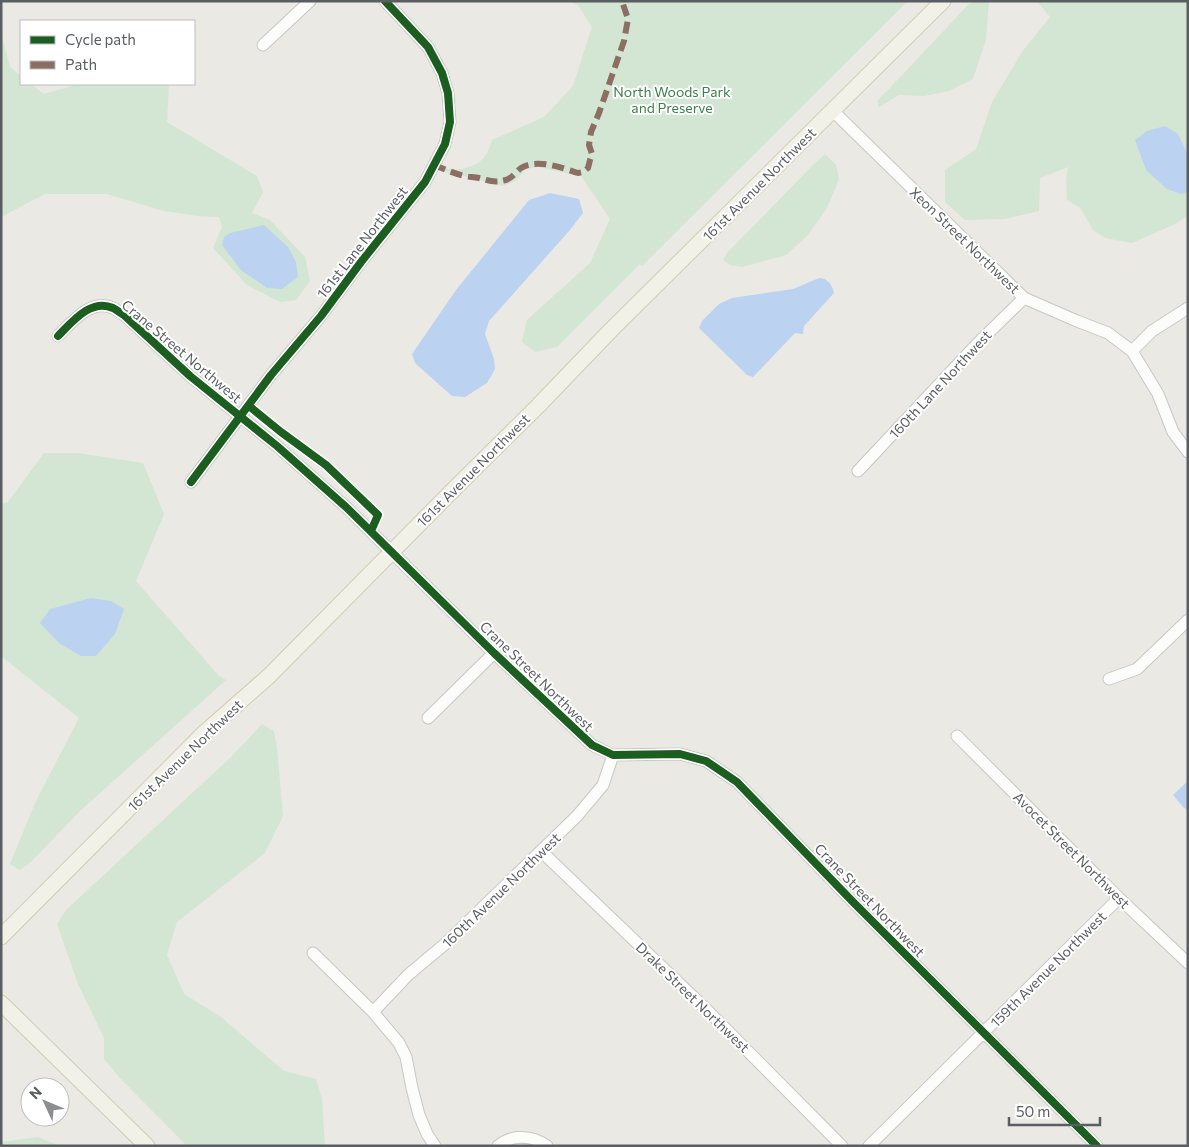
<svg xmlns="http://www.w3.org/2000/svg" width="1189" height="1147" viewBox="0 0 1189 1147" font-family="Commissioner,sans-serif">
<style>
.green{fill:#d3e5d3}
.water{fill:#bcd2f1}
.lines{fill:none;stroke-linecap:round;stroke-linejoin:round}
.minor-casing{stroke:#c7c7c6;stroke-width:13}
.major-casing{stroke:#d0ccb4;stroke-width:17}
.minor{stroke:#fcfcfb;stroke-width:11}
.major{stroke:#f1f1e7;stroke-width:15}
.quiet{stroke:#8d6e63;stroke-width:6;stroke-dasharray:12 6;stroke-linecap:butt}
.cycleway-casing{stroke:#fff;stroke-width:11}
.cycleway{stroke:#1b5e20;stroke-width:8}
.labels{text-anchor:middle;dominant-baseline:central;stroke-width:4;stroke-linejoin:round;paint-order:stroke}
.park-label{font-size:14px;fill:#3c7f49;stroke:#fff}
.street-label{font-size:14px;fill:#5a5d61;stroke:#fff}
</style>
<rect width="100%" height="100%" fill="#eae9e4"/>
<path class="green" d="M568,1H908L642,266L640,264L557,347L535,352L522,342L527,320L590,263L610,219L581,176L537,167L526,169L515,181L503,186L443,171L445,168C456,171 459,170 469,167C484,162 488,154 492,140L544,117L573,86L592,27L578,5Z
M976,1H989L986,39L973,79L949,91L924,96L899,95L879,107L877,101L888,90L969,4Z
M1037,1H1188V215L1177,223L1132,243L1105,238L1093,230L1080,208L1067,200L1066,181L1068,167L1040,178L1039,211L1005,219L965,220L945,202V170L976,149L992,102L1022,52L1050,17Z
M1,33L10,67L21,76V84H31L44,94L79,84H169L167,122L257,176L263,192L252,213L270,220L305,257L310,281L296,300L280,302L247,285L213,248L222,227L219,217L199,216L164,211L107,194H45L1,217Z
M825,154L836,165L839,179L827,208L807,236L786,255L742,267L730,265L723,260L727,253L812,166Z
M44,453H78L143,463L164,514L136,581L219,676L226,680L80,811L31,862L20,870L10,864L36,801L79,718L1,656V504L8,502Z
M262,724L274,731L277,748L283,816L265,853L177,922L167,955L184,994L221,1017L284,1071L316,1079L322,1099L325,1146H187L120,1078L104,1059V1038L78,984L57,924L66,910L231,757Z
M38,1137L60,1146H1V1142Z"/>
<path class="water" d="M1165,126L1178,134L1188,155V192L1181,194L1167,189L1146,170L1135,140L1147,131Z
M550,193L579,199L583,213L570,230L489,321L485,334L494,359L495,369L487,383L465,397L452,396L415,363L412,354L456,290L529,200Z
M264,225L288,247L296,262L298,277L282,289L267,288L241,270L222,245L224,237L230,233Z
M819,278C828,278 832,285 834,293L804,326L803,334L795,333L753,377L747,375L699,328L702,321L719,304L732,298L793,289Z
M91,598L111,601L124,609L115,634L96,656H81L59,643L40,623L50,609Z
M1188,781V810L1184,808L1173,795Z"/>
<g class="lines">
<g class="minor-casing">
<path id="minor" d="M263,45L310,1
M833,111L1024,298L1077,321L1108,333L1132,351L1152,331L1188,308
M58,336C72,322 91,298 113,308C117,310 120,313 124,315L190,376L277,446L346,507L494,653L592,745L613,755L680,754L706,761L737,782L854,903L1097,1146
M1132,351L1158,394L1173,432L1188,452
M858,471L976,345L1024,298
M191,482L271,375L321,316L361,262L425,182L445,144L450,122L448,93L442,73L428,47L385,1
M1109,679L1137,669L1188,620
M428,718L494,653
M957,736L1119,898L1188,963
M541,851L709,1012L842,1146
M313,953L373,1012L399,1043L406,1057L412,1088L419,1115L427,1134L435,1146
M373,1012L408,975L445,944L577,816L603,785L613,755
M498,1146C512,1134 532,1135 547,1146
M869,1146L1119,898"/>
</g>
<g class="major-casing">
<path id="major" d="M1,937L203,734L269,676L454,489L537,407L611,330L943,1
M1,1003L147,1146"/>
</g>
<use href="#minor" class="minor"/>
<use href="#major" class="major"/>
<path class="quiet" d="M434,165C444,169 453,173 464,176C469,177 474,177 479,178C490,181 494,183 506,180C512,178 516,172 521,168C538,158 562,168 578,173L583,172L588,168L590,160L592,154L589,145L591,132L599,113L624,41L628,19L622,1"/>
<g class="cycleway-casing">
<path id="cycleway" d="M58,336C72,322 91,298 113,308C117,310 120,313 124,315L190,376L277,446L346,507L494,653L592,745L613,755L680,754L706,761L737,782L854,903L1097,1146
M249,406L281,432L326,465L378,515L371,531
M191,482L271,375L321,316L361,262L425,182L445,144L450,122L448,93L442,73L428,47L385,1"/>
</g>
<use href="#cycleway" class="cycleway"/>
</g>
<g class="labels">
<g class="park-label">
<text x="672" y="91">North Woods Park<tspan x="672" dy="16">and Preserve</tspan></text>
</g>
<g class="street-label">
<text transform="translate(759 184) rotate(-45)">161st Avenue Northwest</text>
<text transform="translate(965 240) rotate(44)">Xeon Street Northwest</text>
<text transform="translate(362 242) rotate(-52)">161st Lane Northwest</text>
<text transform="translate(182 351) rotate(40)">Crane Street Northwest</text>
<text transform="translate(940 384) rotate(-47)">160th Lane Northwest</text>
<text transform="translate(473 470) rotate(-45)">161st Avenue Northwest</text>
<text transform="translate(537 676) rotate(44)">Crane Street Northwest</text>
<text transform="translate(185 755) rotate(-44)">161st Avenue Northwest</text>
<text transform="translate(1072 850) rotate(45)">Avocet Street Northwest</text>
<text transform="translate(501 890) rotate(-44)">160th Avenue Northwest</text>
<text transform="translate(870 900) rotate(46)">Crane Street Northwest</text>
<text transform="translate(1048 969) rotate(-45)">159th Avenue Northwest</text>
<text transform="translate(693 997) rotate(44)">Drake Street Northwest</text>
</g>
</g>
<rect width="1189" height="1147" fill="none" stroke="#5a5d61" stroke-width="5"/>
<rect x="20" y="20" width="175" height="65" fill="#ffffff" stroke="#bdbec0"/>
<rect x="30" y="36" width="25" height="8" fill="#1b5e20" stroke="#bdbec0"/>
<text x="65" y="45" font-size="15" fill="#5a5d61">Cycle path</text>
<rect x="30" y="61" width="25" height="8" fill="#8d6e63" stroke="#bdbec0"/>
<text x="65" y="70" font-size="15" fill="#5a5d61">Path</text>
<g transform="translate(45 1102) rotate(314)"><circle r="24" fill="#ffffff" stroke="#bdbec0"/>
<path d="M0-4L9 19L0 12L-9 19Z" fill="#8c8e8f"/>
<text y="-8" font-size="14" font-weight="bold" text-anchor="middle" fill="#5a5d61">N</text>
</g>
<path d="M1009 1117v8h91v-8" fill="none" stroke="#5a5d61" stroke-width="2.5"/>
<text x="1016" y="1117" font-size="15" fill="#5a5d61" stroke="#ffffff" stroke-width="4" paint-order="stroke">50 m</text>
</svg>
